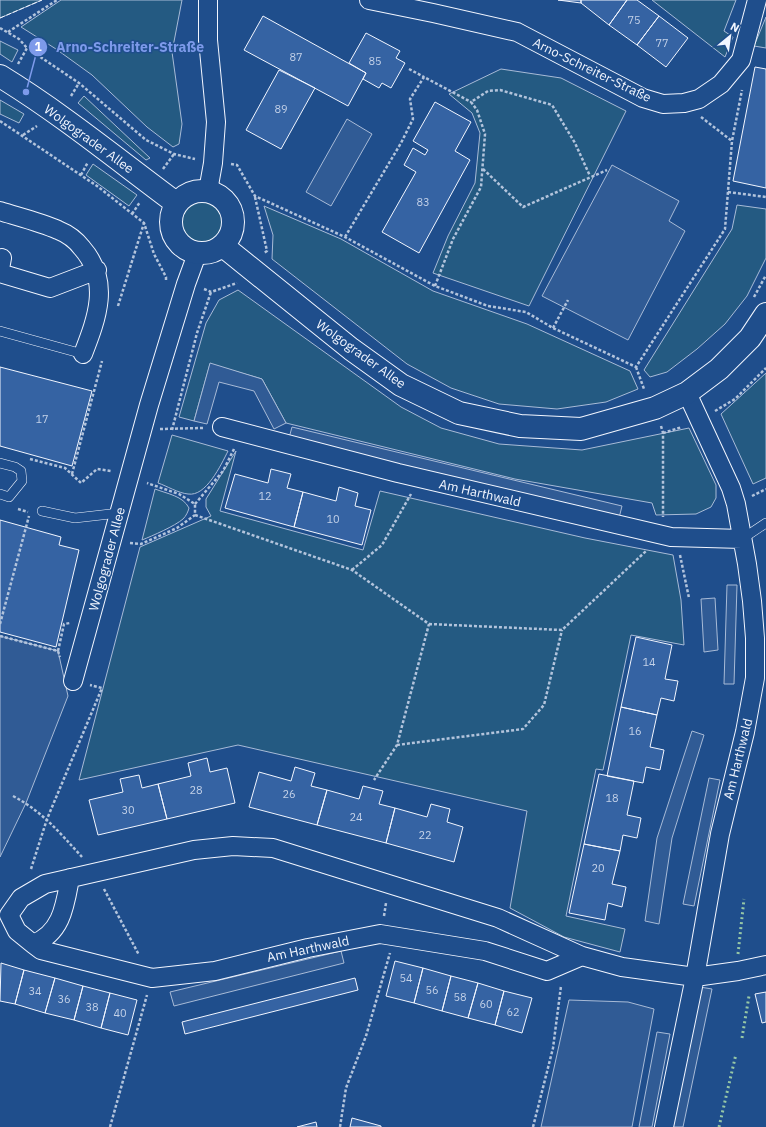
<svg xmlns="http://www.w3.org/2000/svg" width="766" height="1127" viewBox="0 0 766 1127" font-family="'IBM Plex Sans',sans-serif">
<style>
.green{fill:#245a82;stroke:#a8bbd7}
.parking{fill:#305b95;stroke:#a8bbd7}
.building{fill:#3563a3;stroke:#f2f6ff}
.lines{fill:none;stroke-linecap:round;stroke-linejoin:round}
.service-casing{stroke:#f2f6ff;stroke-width:10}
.minor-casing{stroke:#f2f6ff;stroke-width:20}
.secondary-casing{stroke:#f2f6ff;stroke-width:24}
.path{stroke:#b3c4dc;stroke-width:2.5;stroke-dasharray:3 2;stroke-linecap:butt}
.service{stroke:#1f4e8c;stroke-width:9}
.minor{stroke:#1f4e8c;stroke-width:18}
.secondary{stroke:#1f4e8c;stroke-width:22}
.hedge{stroke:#97c8a6;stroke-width:3;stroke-dasharray:2 3;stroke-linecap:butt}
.fence{stroke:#f2f6ff;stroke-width:1;stroke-dasharray:5 2;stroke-linecap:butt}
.labels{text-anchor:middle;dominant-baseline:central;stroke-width:3;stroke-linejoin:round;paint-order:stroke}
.number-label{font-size:11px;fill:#c3d1e8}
.street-label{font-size:13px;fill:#f2f6ff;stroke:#1f4e8c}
.leader{fill:none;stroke:#7d9aea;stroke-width:1.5}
.callout-dot{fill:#7d9aea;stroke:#1f4e8c;stroke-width:1.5}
.mark-label{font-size:12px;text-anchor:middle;font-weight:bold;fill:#fff}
.callout-label{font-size:14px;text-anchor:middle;font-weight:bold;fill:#7d9aea;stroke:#1f4e8c;stroke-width:3;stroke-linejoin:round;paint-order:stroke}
</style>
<rect width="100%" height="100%" fill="#1f4e8c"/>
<path class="green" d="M0,0H42L0,18Z
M61,0H182L172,52L182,124L179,144L173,147L147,127L92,75L56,49L21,27Z
M652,0H736L724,31L733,37L725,57Z
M766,17V48L754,46Z
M0,41L18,50L12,62L0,54Z
M501,69L561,78L626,111L529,306L433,273L448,236L475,183L480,133L472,113L449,94Z
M84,96L150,158L146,160L78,103Z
M0,100L24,114L19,123L0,114Z
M93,164L137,195L129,206L86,175Z
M208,197L220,204L227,218L224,235L211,246H195L180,234L177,220L183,207L194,198Z
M737,205L766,209V258L747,296L725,324L697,349L667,372L650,377L644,370L732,229Z
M264,206L341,239L433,291L527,324L630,371L638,389L606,402L557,409L499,404L451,388L407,364L272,259L273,235Z
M238,290L401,407L441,428L499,444L582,450L689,428L716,485V498L711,507L696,514L656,515L652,503L515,479L286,423L262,379L210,364L194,421L179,417L206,323L219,300Z
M766,373V478L753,484L721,414Z
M172,435L228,451C221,465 206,497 188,494C178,493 167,486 158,483Z
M236,451L220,511L363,550L380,491L585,538L673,555L681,600L684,645L631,635L603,770L596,769L566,916L625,929L620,952L564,937L510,908L527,811L238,745L79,780L140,547L211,516L206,507V499Z
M155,489C168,494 183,496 189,508C188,512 186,516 183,519C175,526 152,536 142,540Z"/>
<path class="parking" d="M347,119L372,134L331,206L306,192Z
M612,165L679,201L669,221L685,231L628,340L542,296Z
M210,363L262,379L286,423L274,429L254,391L219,382L207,424L194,421Z
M292,427L622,506L619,518L289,438Z
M727,585H737L734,684H724Z
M715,598L718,650L704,652L701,599Z
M0,636L58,651L68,696L26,803L0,857Z
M692,731L704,735L672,838L659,924L645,921L657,838Z
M709,778L720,780L694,906L683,904Z
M341,951L344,963L174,1006L170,992Z
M700,987L712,989L683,1127H671Z
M569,1000L628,1002L654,1009L632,1127H541Z
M657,1032L670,1034L652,1127H639Z"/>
<path class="building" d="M558,0H581V3Z
M581,0H627L609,25L581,3Z
M627,0H637L659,16L637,45L609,25Z
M263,16L366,73L348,106L244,50Z
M659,16L688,38L666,67L637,45Z
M366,33L400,51L396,58L405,63L391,88L382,83L379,88L363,79L366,73L349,63Z
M755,67L766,69V188L733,181Z
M279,70L315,88L281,149L246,130Z
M435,102L471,122L455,151L470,160L419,253L382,232L416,172L404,165L413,148L425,155L428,150L413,141Z
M0,367L92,391L72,466L0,446Z
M271,469L291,474L287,488L303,492L294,527L225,508L235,474L268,483Z
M339,487L358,493L355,506L371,510L362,545L294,527L303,492L336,501Z
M0,520L61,537L59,545L79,550L56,647L0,632Z
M636,637L672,645L665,679L678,681L674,701L661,698L657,715L621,707Z
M621,707L657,715L650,747L664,750L660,770L646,767L643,783L607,776Z
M207,758L210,772L227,768L235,803L167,819L158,784L191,776L188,763Z
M295,767L315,773L311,786L327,790L317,825L249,807L259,772L291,781Z
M599,774L634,781L627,815L641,818L637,838L623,835L620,851L584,844Z
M139,775L142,788L158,784L167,819L98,835L89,800L123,792L120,779Z
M363,786L383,791L379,804L395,808L386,843L317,825L327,790L359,799Z
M431,804L450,809L447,822L463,827L454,862L386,843L395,808L427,817Z
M584,844L620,851L612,884L626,887L622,907L608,903L605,920L569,913Z
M395,961L423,968L414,1003L386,996Z
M1,963L24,970L15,1004L0,1001Z
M423,968L451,976L442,1011L414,1003Z
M24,970L55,978L45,1013L15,1004Z
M451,976L478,983L468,1018L442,1011Z
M55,978L83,986L74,1020L45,1013Z
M355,978L358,990L185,1034L182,1022Z
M478,983L504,991L495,1025L468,1018Z
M83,986L110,993L101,1028L74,1020Z
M504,991L532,998L522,1033L495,1025Z
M766,992V1022L762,1023L755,994Z
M110,993L137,1000L128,1035L101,1028Z
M352,1118L381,1126V1127H350Z
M316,1122L317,1127H297Z"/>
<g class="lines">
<g class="service-casing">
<path id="service" d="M0,331L83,354
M0,463L15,467L21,471L22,481L9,497L0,494
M42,511L75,518L119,513
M742,539L766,523"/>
</g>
<g class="minor-casing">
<path id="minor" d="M208,0V40L216,122L213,163L208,191
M369,0L433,13L517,32L643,98L663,104L684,103L699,99L721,84L741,60L757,0
M0,211C19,217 40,222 58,230C68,234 76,240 82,248C111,281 97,318 83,354
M0,269L2,258
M0,273L50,288L97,270
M222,427L398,473L671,537L742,539
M73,681L149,405L186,284L197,254
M70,878C65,905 62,933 33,944L17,931L9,915L21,898L45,884L194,850L233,846L273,848L498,918L582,956L622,967L695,977L738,971L766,965
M33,944L41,950L152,978L215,971L308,948L380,934L485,951L547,971L582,956
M664,1127L695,977L720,834L745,732L755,678V638L752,601L747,564L736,504L731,488L687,393"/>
</g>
<g class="secondary-casing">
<path id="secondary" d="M0,76C62,114 118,160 176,203
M171 222a31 31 0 1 1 62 0a31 31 0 1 1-62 0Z
M223,246L351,349L401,385L459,413L520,426L581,429L655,408L687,393L719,369L750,338L766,314"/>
</g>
<path class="path" d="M0,28L19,39L27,48L79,83L146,140L174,154L195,159
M8,32L57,0
M18,64L27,48
M409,69L424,77
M71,96L79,83
M701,117L732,141
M0,121L97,186L144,223L154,254L166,277V281
M23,135L37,126
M231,164L237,165L255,196L345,237L435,286L488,306L526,312L553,328L636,367L725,229L732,141L742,90
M163,169L174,154
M483,169L523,207L607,170
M81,175L88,162
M728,192L766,197
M255,197L267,251L264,253
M132,214L140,202
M345,237L401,143L413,119L410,99L424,77L471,102
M435,286L453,239L481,187L485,134L477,110L471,102L488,91L500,90L552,105L575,143L590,176
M204,289L211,292L237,283
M754,297L766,275
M118,306L144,223
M553,328L568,300
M636,367L644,389
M715,411L735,399L766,368
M661,426L663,433V517
M160,429L203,428
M172,430L197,333L211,292
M663,433L682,427
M30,459L65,468L81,483L97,469L111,471
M72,474L102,361
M752,496L766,489
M195,504L223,471L234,449
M18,509L28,512
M195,515L352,570L429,624L397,745L374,780
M130,543L141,544L177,528L195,515V504L179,494L147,483
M680,555L689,598
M352,570L382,545L411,494
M0,624L29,516
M429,624L562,630L646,551
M0,636L58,651L60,657
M58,651L64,624L70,623
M397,745L523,729L544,705L562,630
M13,796C43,812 59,832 82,857
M31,869L47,819L102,688L90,685
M104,889L139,955
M384,916L386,903
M110,1127L147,995
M340,1127L346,1088L366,1036L390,953
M533,1127L553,1048L561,986"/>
<use href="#service" class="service"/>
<use href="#minor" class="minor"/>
<use href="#secondary" class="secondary"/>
<path class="hedge" d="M738,954L744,899
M742,1038L749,996
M719,1127L736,1054"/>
<path class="fence" d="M0,18L42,0"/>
</g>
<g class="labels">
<g class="number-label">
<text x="634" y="20">75</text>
<text x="662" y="43">77</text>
<text x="296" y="57">87</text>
<text x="375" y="61">85</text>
<text x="281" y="109">89</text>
<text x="423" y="202">83</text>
<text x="42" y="419">17</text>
<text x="265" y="496">12</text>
<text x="333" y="519">10</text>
<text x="649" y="662">14</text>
<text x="635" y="731">16</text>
<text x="196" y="790">28</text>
<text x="289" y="794">26</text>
<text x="612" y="798">18</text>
<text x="128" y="810">30</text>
<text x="356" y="817">24</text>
<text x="425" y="835">22</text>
<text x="598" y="868">20</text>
<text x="406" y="978">54</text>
<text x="432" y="990">56</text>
<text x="35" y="991">34</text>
<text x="460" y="997">58</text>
<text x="64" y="999">36</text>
<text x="486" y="1004">60</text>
<text x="92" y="1007">38</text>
<text x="513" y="1012">62</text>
<text x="120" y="1013">40</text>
</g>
<g class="street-label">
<text transform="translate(592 70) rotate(26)">Arno-Schreiter-Straße</text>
<text transform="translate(89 139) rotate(36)">Wolgograder Allee</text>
<text transform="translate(361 354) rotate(36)">Wolgograder Allee</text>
<text transform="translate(480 493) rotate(13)">Am Harthwald</text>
<text transform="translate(107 559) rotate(-75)">Wolgograder Allee</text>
<text transform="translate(738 759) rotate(-76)">Am Harthwald</text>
<text transform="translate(308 949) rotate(-12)">Am Harthwald</text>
</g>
</g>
<path class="leader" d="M26 92L38 47"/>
<g class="callout-dot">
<circle cx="26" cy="92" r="4"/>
<circle cx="38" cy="47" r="10"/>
</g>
<g class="mark-label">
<text x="38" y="51">1</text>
</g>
<g class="callout-label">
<text x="130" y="52">Arno-Schreiter-Straße</text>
</g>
<g transform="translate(730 36) rotate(29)" stroke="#1f4e8c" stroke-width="3" paint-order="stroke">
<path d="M0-3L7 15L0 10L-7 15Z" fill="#f2f6ff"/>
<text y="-6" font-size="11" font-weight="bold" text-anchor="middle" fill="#f2f6ff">N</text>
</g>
</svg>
